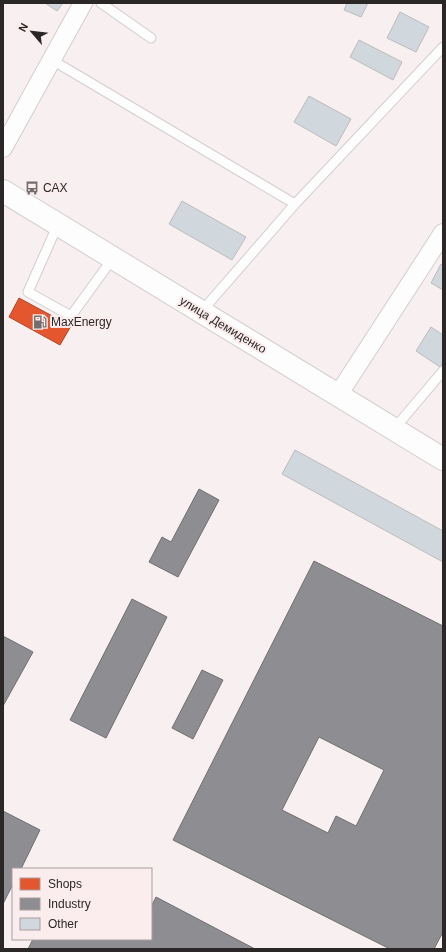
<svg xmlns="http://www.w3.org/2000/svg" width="446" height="952" viewBox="0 0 446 952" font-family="Arial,sans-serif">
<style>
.shops{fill:#e4572e;stroke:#ad492c}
.industry{fill:#8d8d92;stroke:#706e72;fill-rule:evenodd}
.building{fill:#d0d7dd;stroke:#bdbbbc}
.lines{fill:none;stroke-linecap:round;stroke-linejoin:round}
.service-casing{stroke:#d3cdcd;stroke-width:11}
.minor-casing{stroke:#d3cdcd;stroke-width:20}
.secondary-casing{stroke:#d3cdcd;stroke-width:24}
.service{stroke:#fefdfd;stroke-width:9}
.minor{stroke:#fefdfd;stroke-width:18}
.secondary{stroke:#fefdfd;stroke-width:22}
.labels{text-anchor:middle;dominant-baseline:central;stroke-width:4;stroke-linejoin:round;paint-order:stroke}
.poi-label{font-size:12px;fill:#2c2727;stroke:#fbeded;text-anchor:start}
.street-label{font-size:12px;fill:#2c2727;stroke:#fbeded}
</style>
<rect width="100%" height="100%" fill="#f8f0f0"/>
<path class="shops" d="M19,298L71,326L60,345L9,317Z"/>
<path class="industry" d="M199,489L219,500L178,577L149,562L162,537L171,542Z
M314,561L443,626V932L434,949H390L173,840ZM319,737L384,770L356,826L336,816L328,833L282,810Z
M132,599L167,617L106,738L70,720Z
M3,636L33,652L3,706Z
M202,670L223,680L193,739L172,728Z
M3,811L40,830L21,869H13V884L3,904Z
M156,897L255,949H28L33,939H151V907Z"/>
<path class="building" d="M45,3H63L57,11Z
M347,3H368L361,17L344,10Z
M400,12L429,27L416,52L387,38Z
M359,40L402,62L393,80L350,57Z
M309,96L351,119L336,146L294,122Z
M182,201L246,237L232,260L169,224Z
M441,264L443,265V290L431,283Z
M431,327L443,335V362L440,367L416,351Z
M295,450L443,531V562L282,474Z"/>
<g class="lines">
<g class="service-casing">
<path id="service" d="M101,3L151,38
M52,60L295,204
M58,224L28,292L71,316L113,258
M201,312L295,204L443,47
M394,429L443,371"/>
</g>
<g class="minor-casing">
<path id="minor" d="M3,148L83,3
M338,395L443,233"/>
</g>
<g class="secondary-casing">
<path id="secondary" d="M3,191L443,459"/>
</g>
<use href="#service" class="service"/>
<use href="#minor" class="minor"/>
<use href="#secondary" class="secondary"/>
</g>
<defs>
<g id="bus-bare" transform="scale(1.08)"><path d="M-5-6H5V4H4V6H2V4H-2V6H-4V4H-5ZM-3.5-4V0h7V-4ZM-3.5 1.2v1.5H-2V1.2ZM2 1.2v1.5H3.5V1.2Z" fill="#736d6d" stroke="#fbeded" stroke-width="2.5" paint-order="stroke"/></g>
<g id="fuel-bare" transform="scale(1.08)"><path d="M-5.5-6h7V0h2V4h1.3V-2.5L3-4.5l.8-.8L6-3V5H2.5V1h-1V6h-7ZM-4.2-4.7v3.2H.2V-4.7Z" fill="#736d6d" stroke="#fbeded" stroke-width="2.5" paint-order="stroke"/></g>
</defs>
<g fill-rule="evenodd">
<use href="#bus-bare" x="32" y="188"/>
<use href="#fuel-bare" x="40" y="322"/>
</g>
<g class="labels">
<g class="poi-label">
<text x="43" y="188">САХ</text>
<text x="51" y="322">MaxEnergy</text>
</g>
<g class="street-label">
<text transform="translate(223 325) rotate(31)">улица Демиденко</text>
</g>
</g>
<rect width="446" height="952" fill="none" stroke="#2c2727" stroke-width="8"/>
<rect x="12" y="868" width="140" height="72" fill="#fbeded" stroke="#a89e9e"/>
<rect x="20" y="878" width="20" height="12" fill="#e4572e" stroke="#a89e9e"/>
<text x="48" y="888" font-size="12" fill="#2c2727">Shops</text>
<rect x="20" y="898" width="20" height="12" fill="#8d8d92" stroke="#a89e9e"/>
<text x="48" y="908" font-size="12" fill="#2c2727">Industry</text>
<rect x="20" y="918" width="20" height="12" fill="#d0d7dd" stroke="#a89e9e"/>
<text x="48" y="928" font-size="12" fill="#2c2727">Other</text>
<g transform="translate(32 32) rotate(298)" stroke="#fbeded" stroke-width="3" paint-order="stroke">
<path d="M0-3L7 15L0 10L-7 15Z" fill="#2c2727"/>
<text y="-6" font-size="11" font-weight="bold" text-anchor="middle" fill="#2c2727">N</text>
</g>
</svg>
